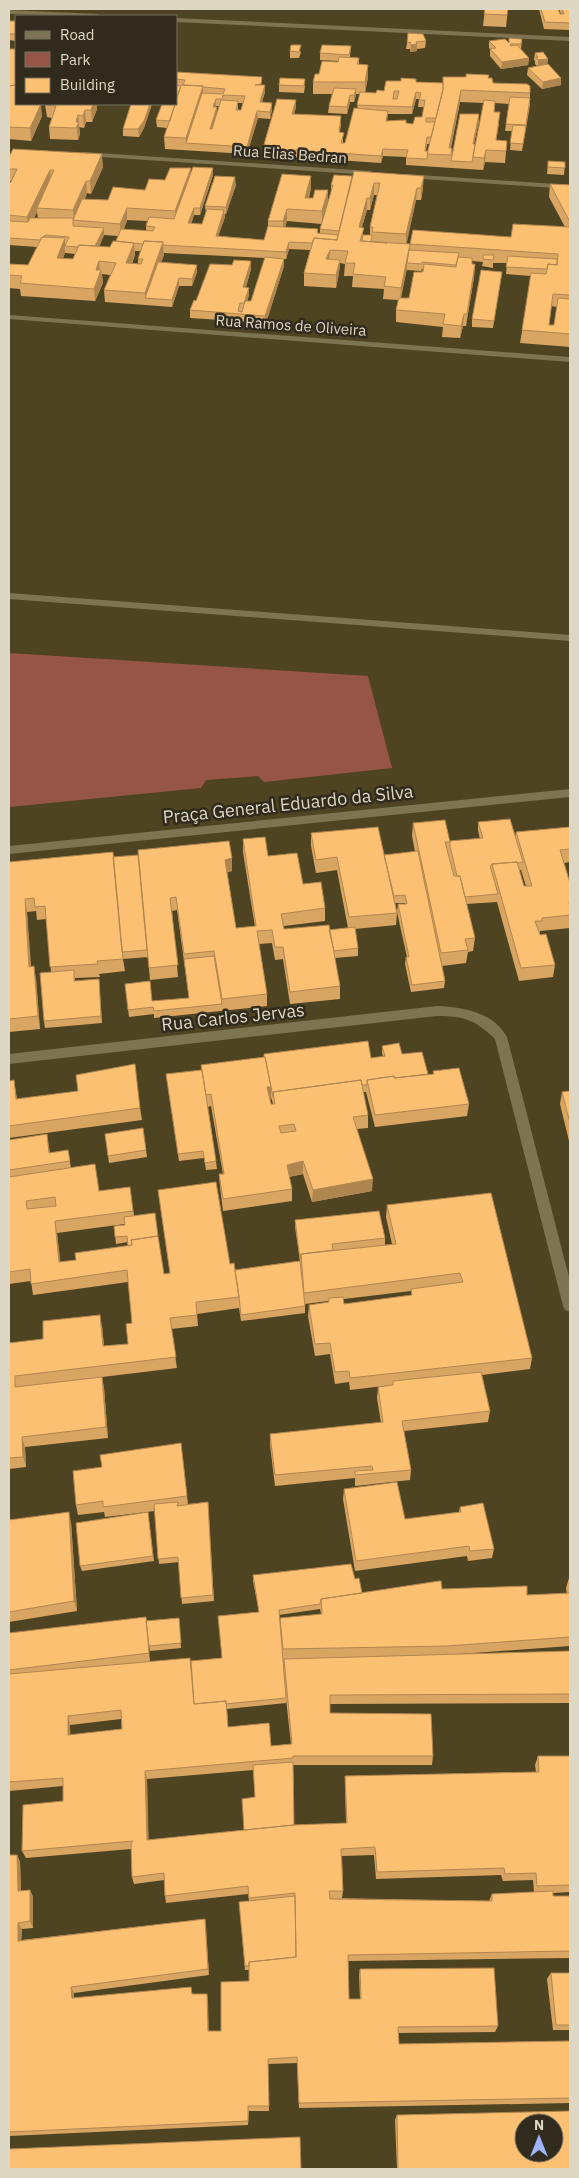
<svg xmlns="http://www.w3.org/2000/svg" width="579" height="2178" viewBox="0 0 579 2178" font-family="'IBM Plex Sans',sans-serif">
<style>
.green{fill:#975548}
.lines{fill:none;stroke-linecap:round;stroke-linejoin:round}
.street{fill:#7f7451;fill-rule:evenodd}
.wall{fill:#d9a563;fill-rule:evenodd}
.shaded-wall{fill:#b08650}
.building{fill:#fcc073;stroke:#b08650;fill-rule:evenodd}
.labels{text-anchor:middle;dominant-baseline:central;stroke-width:5;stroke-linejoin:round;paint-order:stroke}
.far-street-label{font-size:15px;fill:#ddd7c4;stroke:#302b1c}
.street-label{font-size:18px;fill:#ddd7c4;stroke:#302b1c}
</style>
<rect width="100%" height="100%" fill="#4f4422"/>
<path class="green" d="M9,653L368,676L392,768L264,782L258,776L206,780L201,788L9,807Z"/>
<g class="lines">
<path class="street" d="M9,10L98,14L101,16L9,14Z
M176,18L570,37V41L176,22Z
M83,152L370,171L374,173L370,175L86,156H83Z
M405,174L570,185V189L408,178H405Z
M9,315L570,357V362L9,319Z
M9,593L570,635V641L9,599Z
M570,789V797L9,854V846Z
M437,1006C463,1007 493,1012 507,1037L570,1281V1312L565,1310L563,1306L495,1039C475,1020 465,1016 437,1016L9,1064V1054Z"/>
</g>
<path class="wall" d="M485,9H508L506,27L483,26Z
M539,9H558L560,14H561L559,9H570V30L544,29Z
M9,21H16V41L9,40Z
M522,39L521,50L529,58L528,65L501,69L490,56V49L489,48V41L509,43Z
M426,41L425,48L417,49V51L410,52V49H406L407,43Z
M16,43V104L42,116L31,141L9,139V49H15V45Z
M291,45L301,52L299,58H290V51Z
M351,46L350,57L359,58V65L368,77L365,93H376L416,82L443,83L488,78L493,83L530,93V105L522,151L510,150L512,131H505L509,104L495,103L494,112L499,124L496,140L507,141L505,163L485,162L483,170L406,165V157L383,156L381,163L263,155V148L296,100V107L294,114L341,123L340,132L343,140V143H345L357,109L360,94H356L354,102H350L347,114L328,113L329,106L332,94H313V82L338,62V61L320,60V53ZM416,99H419L418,107H424L422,117L413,124L387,121L388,114H412ZM460,102L484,103L475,144H474L479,121V114L452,153L451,148ZM427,144H430L428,151H426Z
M535,53L548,59L547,64L561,85L542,89L527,75L528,68L537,66L535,64V61L534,60Z
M176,72L262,85L265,92L262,102L272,103V110L270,119L258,118L247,154L165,149L164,137L167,128L157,127L156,120L176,104ZM238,103H243L241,110H238ZM216,106H220L217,114V107H216Z
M279,85L305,86L304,93L279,92Z
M131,104H152L144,128L139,137L123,136V129Z
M45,105L97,109L92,122H86L84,128L79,127L80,134L78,140L50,139L49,127L52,118L47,117Z
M9,157L103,167L91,194L87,193L85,199L108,200L145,190L165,180L213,168V175L200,215H194L191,224H202L206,213L205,206L236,185L226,214H225V217L218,236L264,240L268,226V221L311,188L309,198H313L328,190V203L322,224L287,221L285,227L318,229V233H320V229L331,192V185L334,175L423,188L421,200H416L406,244H410L511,237L565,227L549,197L550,184L570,185V347L520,343L531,276L506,274L507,263H493V268L482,266L483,262L472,261V264H475L474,277L466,326H463L460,338L442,337L443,327L396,322V310L398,300L383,299L384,289L352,287L353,276H344L345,264L340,263L339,273L336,288L304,286V273L310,250L289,249L286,259H284V266L266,323L190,318V310L196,301L232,265L251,261V269L246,287L249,295L247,301H251L265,258L164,253V255L161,262L197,272L192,286H179L172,307L105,302L104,290L110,275L102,274L103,283L95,301L21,296L20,289L9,288V264L28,265L37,247L9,245V182H11L12,181H9ZM374,195H377L370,227V235H363L362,227L367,210H370ZM37,212L38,218H34ZM127,220L147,221L146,226V231L124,229ZM104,235L118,236L116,241L110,247H99ZM135,251H140L138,259V264H132L135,255ZM65,253H66L75,254L73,259L63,258ZM407,268V270L421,271L422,269H423L409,298H401ZM551,306L557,307L554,325H549Z
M548,161L565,162L564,175L547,174Z
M502,272L493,328L472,327V319Z
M478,822L515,837L516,832L570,827V862L564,863L570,883V928L540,931V934L555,965L553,977L519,981L497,902L466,904L475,938L473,951L468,952L466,963L442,966L445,981L444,988L411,992L405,964L406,957H407L397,912L398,904H405V903H395L397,913L396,925L355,929L358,948V956L335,958L340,986V999L290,1004L283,959L275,960L272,943L259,944L267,994V1006L154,1018V1014L129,1017L125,984L152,1001L189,998L177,910L172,911L178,977L150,980L143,901L148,957L123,959L125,971L99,974L100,977L75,978V981L99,979L102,1023L45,1028L44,1021L51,972L46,919L37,920L36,911L27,912L31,967L36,979L40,1029L9,1032V862L113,857L232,871L227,872L236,928L255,927L243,852V839L268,856L303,884L325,908V921L284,926V929L329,930L348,928L337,870L316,873L311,846V833L384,855L415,852L412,836L413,823L450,841L480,839L478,830ZM519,870H521L526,886H524Z
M382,1046L402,1054L428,1074H433V1071L469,1104L467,1116L375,1127L366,1092H363L368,1115V1128L357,1129L372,1191L312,1202L303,1174L289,1177L292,1189V1201L223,1211L220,1187L219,1174H223L211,1106L208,1107L216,1161L217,1169L206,1170L204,1158L179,1161L166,1074L202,1070L201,1065L264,1057V1054L371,1058L383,1057L382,1053ZM271,1097L273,1104H271L270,1099H271Z
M14,1080L17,1099L140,1108L142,1120L9,1138V1081Z
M570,1091V1145L560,1104L562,1092Z
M143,1128L147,1157L109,1163L105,1134Z
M9,1140L48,1142L50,1153L68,1150L71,1168L9,1177Z
M9,1177L99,1191L130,1187L134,1215L164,1274H170L158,1190L230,1264L235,1270L300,1261L295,1227V1220L385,1238V1245L392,1244L386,1217L387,1205L491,1193L532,1358L530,1369L482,1375L490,1411L488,1422L404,1431L411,1470L410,1480L355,1486V1478L275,1486L270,1445V1434L381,1423L377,1398L378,1387L392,1385L350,1390L349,1382L335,1384L330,1354L315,1356L308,1316L309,1305L328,1302V1301L305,1304V1313L241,1321L239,1308L197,1314L198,1326L171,1329L177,1368L102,1377L104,1388L108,1438L25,1447L26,1467L9,1469V1343L43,1339L102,1326L104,1346L128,1344L132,1323L128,1282L33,1295L31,1281L9,1284ZM125,1224V1225L114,1226L116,1244L128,1242V1246L76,1260L60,1262L57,1233ZM411,1291V1295L344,1304V1299Z
M181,1443L188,1504L208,1502L214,1601L182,1604L179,1562L159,1564L155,1511L105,1517L104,1512L78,1515L76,1505L102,1467Z
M344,1489L405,1519L459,1512L460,1507L494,1549L492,1558L468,1561L467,1556L355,1571L343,1499Z
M148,1512L154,1561L82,1571L80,1566Z
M9,1520L71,1522L77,1611L9,1622Z
M253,1575L355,1579L362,1593L442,1589L527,1595L567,1594L566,1588L569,1578H570V1646L460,1654L570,1651V1703L330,1704V1713L433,1756L432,1765H293L294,1825L346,1823L345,1784V1776L536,1772L535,1765L538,1756H570V1892L553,1893V1896H570V1958L348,1961L349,1999H360L359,1975L360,1969L498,2026L495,2032L398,2033L399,2044L570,2041V2103L299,2108L297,2063L268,2064L269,2111H249L248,2125L9,2136V1855H17L20,1862L21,1891L30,1890L33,1897V1928L22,1929L21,1940L205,1919L209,1975L74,1993V1998L192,1994L208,2000V2031H221L249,1981V1970H245L239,1902L249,1901L248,1894L166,1903L165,1896L164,1880L134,1884L132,1877L131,1849L26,1858L22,1851L63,1801V1786L9,1791V1633L179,1618L181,1648L150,1651L148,1640L150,1661H191L222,1658L259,1612L253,1581ZM320,1609L321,1614L280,1620L279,1615ZM286,1699L291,1744L271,1746L228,1727L227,1709L286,1703ZM121,1719L122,1729L70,1735V1725ZM253,1770L255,1797L244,1830L148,1840L147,1779ZM374,1855L376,1879L501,1875L503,1881L533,1880L534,1892L492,1894L489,1901L330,1898H342L343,1891L342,1856Z
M551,1973H570V2030H553L547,1979Z
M397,2115L570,2169H397L395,2120Z"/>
<path class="shaded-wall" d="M417,44V51L410,52L411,45Z
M529,58L528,65L501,69L502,62Z
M548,59L547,66L538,67V60Z
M368,65V77L365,94V82Z
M561,78V85L542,89L543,82Z
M265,85V92L260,109V102Z
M203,86V98L186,143V150V138Z
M356,89V96L354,102V95Z
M461,90L460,102L449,155V148Z
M416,92V99L412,114V107Z
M350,95V102L347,114V107Z
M216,99V106L214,114L213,107Z
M296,100V107L292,121V114Z
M272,103V110L270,119V112Z
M41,104L42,116L31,141L30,128Z
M93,104H97V109L92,122L91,110Z
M150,104H152L144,128L139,137L138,129Z
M217,107V114L211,136L210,129Z
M85,110L86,122L84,128L83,116Z
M257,111L258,118L247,154V147Z
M479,114V121L472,151L473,144Z
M78,115L80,134L78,140L76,122Z
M383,149V156L381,163V156Z
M486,150L485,162L483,170L484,158Z
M102,154L103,167L91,194L90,181Z
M191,168V181L176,223L175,211Z
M213,168V175L200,215V208Z
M50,170L51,182L37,208V212L29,229L27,217Z
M311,176V188L305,210V198Z
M424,176L423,188L421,200V188Z
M235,177L236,185L226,214V207Z
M86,181L87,193L75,220H74L73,210Z
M374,183V195L370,210V198Z
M417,188L416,200L406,247V234Z
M328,190V203L322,224V211Z
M367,198V210L358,240L359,227Z
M127,208V220L121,236L120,224Z
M194,208V215L189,231L188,223Z
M287,209V221L283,234V221Z
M224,210L225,217L216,243V236Z
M104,228V235L95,256L94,248Z
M65,238V253L58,270L57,258Z
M163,242L164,255L148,298H145V305V293Z
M289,242V249L286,259V252Z
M134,243L135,255L127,276L126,263Z
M410,244L409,257L407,263V268L400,300L401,288Z
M330,250L329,262L326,259Z
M284,259V266L266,323L265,316Z
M340,260L339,273L336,288V275Z
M99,261L100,273L101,270L103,283L95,301L94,289L96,270Z
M251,261V269L244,294L243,287Z
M475,264L474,277L466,326L467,314Z
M197,265V272L192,286V279Z
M179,278V286L172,307V300Z
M249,288V295L245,310L244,303Z
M464,314L463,326L460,338L461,326Z
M232,858V871L226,873L225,860Z
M25,899L27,912L31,980L29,967Z
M34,966L36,979L40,1029L38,1016Z
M267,1087H271V1099L267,1100Z
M303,1161V1174L287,1177V1165Z
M373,1179L372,1191L312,1202L313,1190Z
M55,1221L57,1233L62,1274L59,1262Z
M100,1315L102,1326L105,1357L103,1346Z
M102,1377L104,1388L108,1438L106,1427Z
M22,1437L25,1447L26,1467L23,1457Z
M69,1512L71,1522L77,1611L74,1601Z
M68,1716L70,1725L71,1743L68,1735Z
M145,1771L147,1779L149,1848L147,1840Z
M17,1855L20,1862L21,1898L18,1891Z
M30,1890L33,1897V1928L30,1921Z
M205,1919L206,1926L209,1975L208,1969Z
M18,1923L22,1929L21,1947L18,1941Z
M71,1987L74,1993V2004L72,1998Z
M207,1994L208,2000L209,2037L208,2031Z"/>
<path class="building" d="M485,9H508L507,15L484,14Z
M541,9H558L560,14H564L562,9H570V23L545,22Z
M9,21H16V34H9Z
M408,33L423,34L426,41L416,42L417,44L411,45L410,42L407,43Z
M509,38L522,39L521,44H510L511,46L517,45L529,58L502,62L490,49L496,48L489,41L505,39L509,43Z
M291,45H301L299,52L290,51Z
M322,45L351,46L349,55L320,53Z
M9,49H16V61L15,63H16V85L9,86Z
M543,52L548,59L538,60L536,57H538L535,53Z
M339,57L359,58L357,64L368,65L365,82H313L315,74H319L322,61L338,62Z
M548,64L561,78L543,82L528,68Z
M176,72L262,77L261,84L255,85H265L260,102L272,103L270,112L257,111L247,147L186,143L202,93L223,94L225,89L203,87V86L183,85L185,80L176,79ZM223,95L245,96L241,110H236L238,101L221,100L212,129H210L217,107H213L216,99H222Z
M466,74L489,75L488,78H492L493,83L527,84L530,86V93L461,90L449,148H452L451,155L427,154L443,89V77H466Z
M280,78L305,79L304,86L279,85Z
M401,78L416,79V82L443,83V90L436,118H426V122H435L431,137H427L425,151H428L427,159L406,158L408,150L383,149L381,156L263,148L277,99L296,100L292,114L341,116L339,132L344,133L341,143H345L354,108L388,111L386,121L406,120V123L413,124L415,117H422L425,100H419L421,93L416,92L412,107L357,105L360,92L376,93L377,90L384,91L386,81H401ZM394,91H399L397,99H393Z
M16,85V104H41L30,128L9,127V86Z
M176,85L181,86L178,95H176Z
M181,85L203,86L186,138L164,137L175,104H176V100Z
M334,88L356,89L354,95H350L347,107L329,106Z
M510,97L530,98L526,125L506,124Z
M484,100L495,101L494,112H500L496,140L507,141L506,151L486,150L484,158L473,157Z
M46,104H93L91,110H85L83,116L78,115L76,122H79L76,128L49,127L56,106L45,105Z
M131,104H150L144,121L138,129H123Z
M162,104H175L170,121L156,120Z
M460,114H479L473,144H475L472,162L451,161Z
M513,125L526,126L523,144L510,143Z
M13,149L102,154L90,181H86L73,210L37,208L54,170H50L27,217L9,215V182H11L17,169H9V157Z
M548,161L565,162V168L548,167Z
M193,167L213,168L200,208H194L188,223L202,224L207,209L224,210L216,236L264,240L268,226L318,229L317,233L338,235L337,240L314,238L312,243L289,242L286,252L163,245V242L144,241L143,244L116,241L121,229L153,231L155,227L146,226L149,217L174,219Z
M170,168H191L175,211L127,208L120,224L73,220L82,199L108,200L113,187L145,190L149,179L165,180Z
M354,171L424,176L421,188H417L406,234L372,232L373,227H370L380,183H374L370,198H367L359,227L364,228L360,241L410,244L401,288L384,286L386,277L353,274L355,263H345L348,251L330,250L326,259L340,260L336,275L304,273L314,238L337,240Z
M282,174L311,176L305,198H313L315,190H328L322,211L287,209L283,221H268Z
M334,175L352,176L339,231L320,229L333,185H331Z
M215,176L235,177L226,207L205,206Z
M550,184L570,185V222Z
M30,218H74L73,220V226L104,228L95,246L79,245L78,247L65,246L69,237L45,235L44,237H42L40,240L9,238V221L28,222Z
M513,224L570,227V295L553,294L549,325H554L558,298L570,299V334L522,330L531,273L546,274L548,264L557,265L558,254L410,244L413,230L511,237Z
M363,235H372L371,241L387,243L362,241Z
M42,237L65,238L57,258L73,259L79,245L110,247L113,241L134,243L126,263L141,264L143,259H138L144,241L163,242L145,293L104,290L116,263L99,261L96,270H101L94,289L20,283L22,276L9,275V264L28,265Z
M409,250L459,253L456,265L422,262V264L407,263Z
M483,255H494L493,260L483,259Z
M508,256L557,259V265L548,264L547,269L506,267Z
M265,257L284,259L265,316L190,310L194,300L196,301L210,264L232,265L234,260L251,261L243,287L249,288L244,303H240L238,311L242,312L245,301H251Z
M458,257L472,258V264H475L467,314H464L461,326L443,324L445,314L396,310L399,298H409L414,272H423L424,264L456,267Z
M158,262L197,265L192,279L179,278L172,300L145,298Z
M481,270L502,272L494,321L472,319Z
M510,819L523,862L517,863V862L492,864V865L490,866L498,894L465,897L460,876H457L450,846V841L483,838L478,822Z
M445,820L450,842H445L454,876H460L475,938L465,939L468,950L441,953L413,823Z
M378,827L397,913L349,917L337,857L316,860L311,833Z
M570,827V849L560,850L570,883V902H569L570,906V915L542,918V921H535L540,935L546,934L555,965L521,968L492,864L517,862L524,886H532L516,832Z
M265,837L268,856L297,853L303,884L321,882L325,908L281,914L284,929L329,925L340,986L290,992L283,947H275L272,930L257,931L267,994L222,999L214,951L184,954L176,897L170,898L178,965L149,968L138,850L229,841L232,858L225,860L236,928L256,926L243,839Z
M418,851L445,981L412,985L406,957H409L398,904H407L405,895L394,896L384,855Z
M113,852L123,959L97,961L98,964L50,967L45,906L35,907L34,898L25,899L29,967L34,966L38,1016L9,1019V862Z
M138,855L147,950L122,952L113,857Z
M355,927L358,948L334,951L329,930Z
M214,956L222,1004L154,1011L153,1007L128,1010L125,984L150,981L152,1001L189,998L184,959Z
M74,970V981L99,979L101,1016L44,1021L40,973Z
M368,1041L371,1058L385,1056L382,1046L399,1043L402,1054L422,1052L428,1074L394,1078V1076L367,1080V1085H362L361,1080L273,1092V1097L265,1057H264V1054Z
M265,1057L271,1087H267L271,1104H275L273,1092L361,1080L368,1115L353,1117L373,1179L313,1190L303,1161L287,1165L292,1189L223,1199L219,1174H224L211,1094L206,1095L201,1065ZM294,1124L296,1131L281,1133L279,1126Z
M135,1064L140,1108L9,1126V1081L14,1080L16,1099L78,1091L76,1075Z
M459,1068L469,1104L375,1115L367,1080L394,1076V1078L434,1074L433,1071Z
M202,1070L216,1161L205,1163L203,1151L178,1154L166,1074Z
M570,1091V1123L562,1092Z
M143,1128L146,1150L108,1156L105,1134Z
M47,1134L49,1153L68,1150L70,1161L9,1170V1140Z
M95,1164L99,1191L130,1187L133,1211L55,1221L59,1262L76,1260L75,1253L132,1245L131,1240L158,1236L164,1274L170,1273L158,1190L216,1182L230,1264L234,1263L239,1297L196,1302L197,1315L170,1318L176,1357L15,1376V1387L102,1377L106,1427L22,1437L23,1457L9,1458V1343L43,1339V1321L100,1315L103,1346L128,1344L126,1324L132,1323L127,1270L31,1284L30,1269L9,1272V1177ZM55,1197L56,1206L27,1209L26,1201Z
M491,1193L532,1358L350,1378L349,1371L335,1372L330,1343L315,1344L309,1305L329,1302V1298L343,1297L344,1304L412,1295L411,1289L463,1282L460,1273L304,1293L301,1254L396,1244L387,1205Z
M379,1211L385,1238L332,1244L333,1250L301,1254L300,1259L295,1220Z
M155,1213L158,1236L131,1240L132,1245L128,1246L127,1236L115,1237L114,1226L125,1225L124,1217Z
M300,1261L305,1306L241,1315L239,1297L235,1270Z
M481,1372L490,1411L402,1421L411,1470L355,1475V1471L373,1470L372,1466L275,1475L270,1434L383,1422L378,1387L393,1385V1381Z
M181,1443L187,1496L103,1507V1501L76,1505L73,1471L102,1467L100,1455Z
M397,1482L405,1519L461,1512L460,1507L483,1503L494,1549L470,1551L469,1546L356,1561L344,1489Z
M178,1502L177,1506L208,1502L213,1595L181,1598L178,1557L158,1559L154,1504Z
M69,1512L74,1601L9,1612V1520Z
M148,1512L153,1556L80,1566L76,1523Z
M351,1564L355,1579L359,1578L362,1593L321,1599L320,1604L279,1610L286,1698L226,1704V1701L194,1704L191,1661L222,1658L218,1616L259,1612L253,1575Z
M439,1581H441L442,1589L527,1586V1595L570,1593V1637L447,1646L283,1649L280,1618L322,1614L321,1599Z
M146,1617L149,1653L9,1670V1633Z
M179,1618L181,1643L149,1646L146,1621Z
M570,1651V1694L330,1695V1713L431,1714L433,1756H293V1758L145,1771L147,1840L294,1825L347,1823L345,1776L539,1772L538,1756H570V1885L537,1886L536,1873L505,1874L504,1868L377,1872L375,1847L341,1849L343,1891H329L330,1899L492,1901V1894L553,1891V1896H570V1951L348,1955L349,1999H361L360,1969L494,1968L498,2026L398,2027L399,2044L570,2041V2098L299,2103L297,2057L268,2059L269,2106H248V2121L9,2132V1855H17L18,1891L30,1890V1921L18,1923V1941L205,1919L208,1969L71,1987L72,1998L191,1987L192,1994H207L208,2031H221V1982L249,1981V1962L296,1957L295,1893L249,1898L248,1886L165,1896L164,1873L132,1877L131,1843L133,1841L22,1851L23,1805L63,1801V1778L9,1782V1674L190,1658L194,1704L226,1701L228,1727L269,1723L271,1746L292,1744L284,1659ZM121,1710L122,1729L68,1735V1716Z
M293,1762L294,1825L244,1830L242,1799L255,1797L253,1765Z
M295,1896L296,1957L249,1962V1966H245L239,1902Z
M551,1973H570V2025H556Z
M570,2111V2169H398L397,2115ZM524,2123H554V2153H524Z
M300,2137L301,2169H9V2149Z"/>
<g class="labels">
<g class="far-street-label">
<text transform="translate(290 154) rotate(4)">Rua Elias Bedran</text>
<text transform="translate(291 325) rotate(4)">Rua Ramos de Oliveira</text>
</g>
<g class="street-label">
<text transform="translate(288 804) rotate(-6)">Praça General Eduardo da Silva</text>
<text transform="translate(233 1017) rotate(-6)">Rua Carlos Jervas</text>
</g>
</g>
<rect width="579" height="2178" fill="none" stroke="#ddd7c4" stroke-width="20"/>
<rect x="15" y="15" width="162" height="90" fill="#302b1c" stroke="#75705f"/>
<rect x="25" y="31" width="25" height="8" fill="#7f7451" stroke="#75705f"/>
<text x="60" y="40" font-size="15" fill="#ddd7c4">Road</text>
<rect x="25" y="52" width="25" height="15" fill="#975548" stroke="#75705f"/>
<text x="60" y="65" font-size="15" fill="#ddd7c4">Park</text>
<rect x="25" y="78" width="25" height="15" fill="#fcc073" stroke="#75705f"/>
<text x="60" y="90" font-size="15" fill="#ddd7c4">Building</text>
<g transform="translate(539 2138)"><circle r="24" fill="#302b1c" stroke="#75705f"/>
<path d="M0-4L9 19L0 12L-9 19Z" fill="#9fb3fd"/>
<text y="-8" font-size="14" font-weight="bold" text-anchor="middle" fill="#ddd7c4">N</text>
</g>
</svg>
